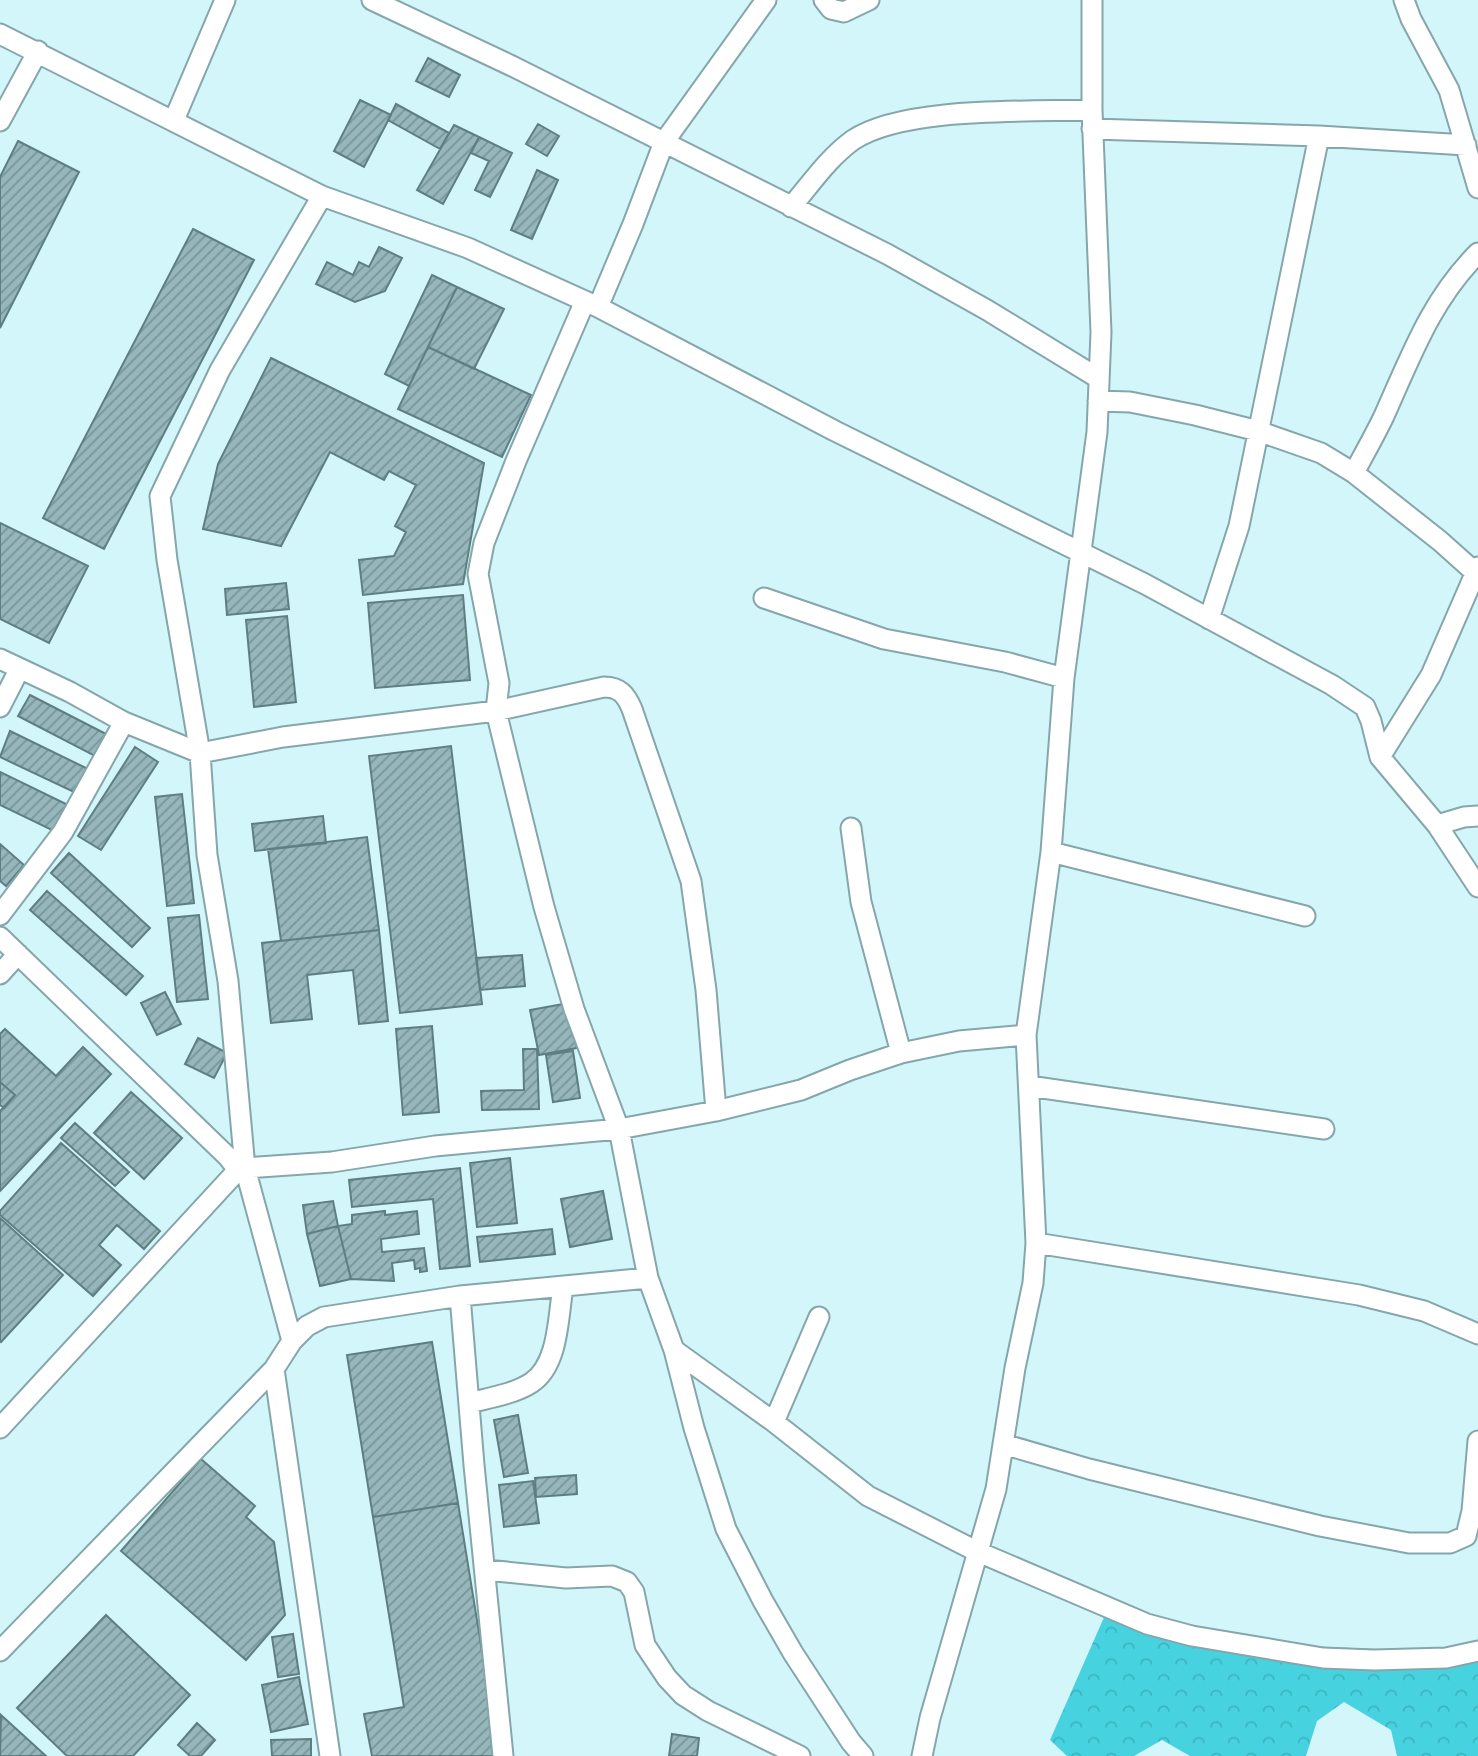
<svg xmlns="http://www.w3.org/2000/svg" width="1478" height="1756" viewBox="0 0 1478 1756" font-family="Roboto,sans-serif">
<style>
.forest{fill:url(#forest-crowns)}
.building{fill:url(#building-hatch);stroke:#5e7e82;stroke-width:2}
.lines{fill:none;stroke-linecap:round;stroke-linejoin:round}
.street-casing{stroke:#85a6aa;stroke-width:23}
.street{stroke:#fff;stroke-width:19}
</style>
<defs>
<pattern id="forest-crowns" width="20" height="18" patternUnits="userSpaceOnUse" patternTransform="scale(1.75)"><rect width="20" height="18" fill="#47d2e0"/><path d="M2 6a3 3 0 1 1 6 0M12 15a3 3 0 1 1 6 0" fill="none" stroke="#3db4c0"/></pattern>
<pattern id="building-hatch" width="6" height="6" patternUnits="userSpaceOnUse" patternTransform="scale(1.75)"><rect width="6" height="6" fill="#95b6ba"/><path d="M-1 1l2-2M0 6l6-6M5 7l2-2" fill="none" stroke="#799497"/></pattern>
</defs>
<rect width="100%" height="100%" fill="#d3f6fa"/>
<path class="forest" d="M1105,1615L1302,1646L1478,1653V1756H1397L1391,1730L1344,1702L1317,1721L1306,1756H1190L1162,1740L1134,1756H1067L1050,1740Z"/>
<path class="building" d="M428,58L460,75L449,97L416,81Z
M360,100L391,115L364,167L334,151Z
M396,104L449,133L440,149L388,120Z
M538,124L559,136L547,156L526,144Z
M454,125L479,137L443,204L417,190Z
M479,137L512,153L490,197L475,190L489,161L471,153Z
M18,141L79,172L0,328V177Z
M537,170L558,180L532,239L511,230Z
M193,229L254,260L104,549L43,518Z
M379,247L402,258L385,291L355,302L316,284L327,262L353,275L359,262L369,267Z
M432,275L457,287L409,386L385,374Z
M457,287L504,309L474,369L428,347Z
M428,347L531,395L502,457L398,409Z
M271,358L484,463L463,584L363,595L359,560L394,556L406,532L395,526L416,485L389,471L384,480L330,452L281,546L203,529L218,464Z
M0,523L88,566L49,643L0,619Z
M286,583L289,609L227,615L225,589Z
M463,595L470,680L375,688L368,603Z
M287,616L296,702L254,707L246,620Z
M30,695L106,734L95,756L18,716Z
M10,731L88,769L76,793L0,757Z
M451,746L482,1004L400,1013L369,756Z
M135,747L158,762L101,850L78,836Z
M0,772L70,806L56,832L0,805Z
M182,794L194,903L167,906L155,797Z
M323,816L326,843L255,851L252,824Z
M367,837L379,930L281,941L268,849Z
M0,844L24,865L6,886L0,881Z
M69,853L150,928L132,947L51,873Z
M47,891L143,976L126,995L30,910Z
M199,915L208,999L177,1002L168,918Z
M379,930L388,1021L359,1024L353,970L307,975L312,1019L271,1023L262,943Z
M522,955L525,986L480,990L476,958Z
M165,992L181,1024L157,1035L141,1003Z
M569,1003L577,1048L539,1055L530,1010Z
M432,1026L439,1112L403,1115L396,1029Z
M5,1029L56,1076L83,1047L111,1074L0,1191V1111L15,1095L0,1082V1034Z
M198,1038L227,1053L214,1078L185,1064Z
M523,1049H537L539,1109L482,1110L481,1091L524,1090Z
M573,1051L580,1098L553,1102L546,1055Z
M0,1082L15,1095L4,1108L0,1105Z
M131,1092L182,1138L144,1179L94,1133Z
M75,1123L129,1172L115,1186L61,1138Z
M61,1143L160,1231L144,1249L117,1225L99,1245L121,1265L93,1296L0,1215V1211Z
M510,1158L517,1223L477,1227L470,1163Z
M460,1168L470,1266L440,1269L433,1199L352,1207L349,1180Z
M603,1191L612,1239L570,1247L561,1199Z
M333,1201L338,1226L307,1234L303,1205Z
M385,1211V1215L417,1211L419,1234L381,1239L382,1252L424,1248L427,1271L420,1272V1268L415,1269L414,1260L392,1263L394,1281L351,1279L338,1226L352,1224V1215Z
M0,1218L63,1275L1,1342L0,1341Z
M338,1226L351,1279L320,1286L307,1234Z
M552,1229L555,1254L480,1262L477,1237Z
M432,1342L458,1503L373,1517L347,1355Z
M518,1415L528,1473L504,1477L494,1420Z
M201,1459L255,1506L246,1517L274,1542L285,1615L246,1660L121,1551Z
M576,1475L577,1494L536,1497L535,1478Z
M533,1481L539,1523L504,1527L499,1485Z
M458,1503L499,1756H372L364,1714L404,1707L373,1517Z
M106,1615L190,1695L133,1756H67L17,1708Z
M293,1634L299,1674L278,1677L272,1637Z
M299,1677L308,1724L271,1732L262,1685Z
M1,1715L46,1756H0Z
M197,1723L215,1740L201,1756H190L178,1745Z
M672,1734L699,1738L697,1756H669Z
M311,1739V1756H272L271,1740Z"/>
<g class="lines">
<g class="street-casing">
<path id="street" d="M372,0L512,66L887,254L987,310L1098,378
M824,0L831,9L844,12L869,0
M1404,0L1411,19L1449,90L1478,188
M0,34L322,196L468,248L598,307L835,431L1145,584L1332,685L1365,707L1371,721L1380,757L1437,825L1478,887
M174,120L225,0
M0,121L38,51
M1092,129L1319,136L1466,145
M791,207C810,185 828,158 853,140C904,106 1030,112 1092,110
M585,301L516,461L484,543L478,574L499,683L496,711L544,907L574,1009L619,1129L648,1278L674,1350L694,1428L726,1529L763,1601L793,1653L851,1742L863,1756
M598,307L633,224L664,142L766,0
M1098,401L1130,402L1195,415L1258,431L1321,453L1354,473L1440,541L1478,575
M1354,473C1364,454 1375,435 1384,416C1411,356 1431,300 1478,253
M764,598L884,639L1005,662L1064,678
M1209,619L1239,526L1319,136
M0,659L70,692L124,722L200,753L283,737L496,711L604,687C620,687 626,695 632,709L691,881L706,990L716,1111
M0,707L19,670
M1380,757L1431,675L1478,567
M1437,825L1464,817L1478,816
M851,828L861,902L901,1053
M1051,852L1305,916
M0,915L63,832L124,722
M0,937L228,1157L238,1170
M0,974L18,954
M1029,1086L1324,1129
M1036,1243L1359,1295L1424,1311L1478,1334
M460,1296L474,1465L503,1756
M292,1341L245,1168L228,981L207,855L200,753L167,560L160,496L220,370L322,196
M674,1350L774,1422L868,1496L976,1551L1147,1624L1192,1636L1323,1658L1374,1660L1446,1658L1478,1651
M274,1369L330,1756
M469,1403C488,1398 514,1394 531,1383C559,1365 558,1316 563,1287
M774,1422L819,1317
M0,1428L238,1170L245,1168L332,1162L435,1146L619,1129L716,1111L801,1090L850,1070L901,1053L959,1041L1026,1035
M1003,1444L1089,1469L1320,1526L1409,1543H1450L1466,1536L1472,1511L1478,1441
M486,1570L566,1578L612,1576L627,1582L634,1592L645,1645L667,1678L683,1695L708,1711L800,1756
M0,1651L274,1369L292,1341L307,1326L324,1317L460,1296L648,1278
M922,1756L930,1718L996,1489L1015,1368L1033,1283L1036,1243L1026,1035L1051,852L1064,678L1097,432L1101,332L1092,110V0"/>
</g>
<use href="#street" class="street"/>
</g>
</svg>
